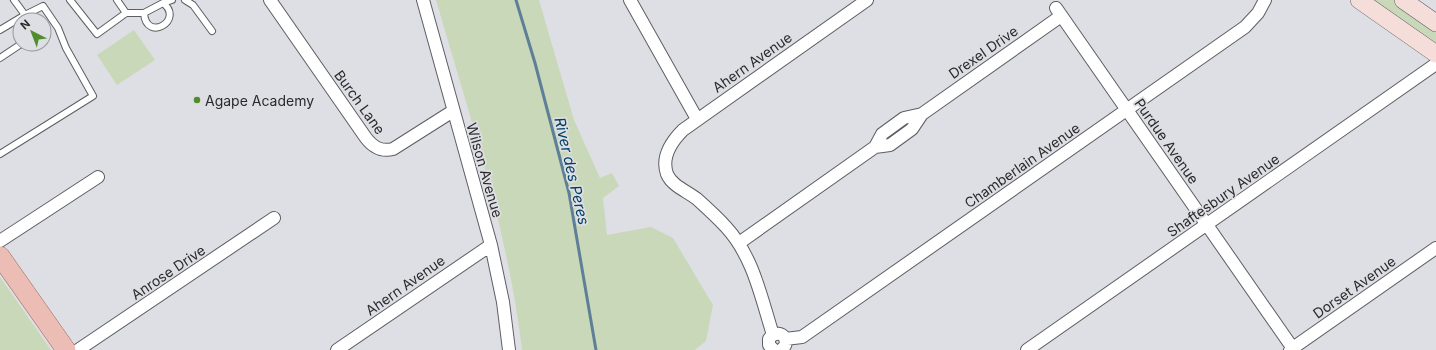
<svg xmlns="http://www.w3.org/2000/svg" width="1436" height="350" viewBox="0 0 1436 350" font-family="Inter,sans-serif">
<style>
.green{fill:#c9d8b9}
.lines{fill:none;stroke-linecap:round;stroke-linejoin:round}
.stream{stroke:#5e7f98;stroke-width:3}
.service-casing{stroke:#5d5e62;stroke-width:8}
.minor-casing{stroke:#5d5e62;stroke-width:14}
.secondary-casing{stroke:#5d5e62;stroke-width:18}
.primary-casing{stroke:#a06d65;stroke-width:20}
.service{stroke:#fff;stroke-width:6}
.minor{stroke:#fff;stroke-width:12}
.secondary{stroke:#f5deda;stroke-width:17}
.primary{stroke:#ecbdb5;stroke-width:19}
.poi-dot{fill:#4f8d2d;stroke:#dedfe4;stroke-width:1.5}
.labels{text-anchor:middle;dominant-baseline:central;stroke-width:3.5;stroke-linejoin:round;paint-order:stroke}
.street-label{font-size:14px;fill:#2a2a2c;stroke:#dedfe4}
.poi-label{font-size:14px;fill:#2a2a2c;stroke:#dedfe4;text-anchor:start}
.water-label{font-size:15px;font-style:italic;fill:#013f62;stroke:#dedfe4}
</style>
<rect width="100%" height="100%" fill="#dedfe4"/>
<path class="green" d="M436,0H539L574,120L600,178L612,173L619,186L603,198L607,235L651,227L673,238L713,305L706,341L695,350H522C508,230 469,115 436,0Z
M1370,0H1395L1436,29V46Z
M134,30L155,60L117,85L97,55Z
M0,277L51,350H0Z"/>
<g class="lines">
<path class="stream" d="M516,0L535,63L569,193L596,350"/>
<g class="service-casing">
<path id="service" d="M70,0L97,34L126,13L117,0
M185,0L193,5L212,31
M163,3C185,20 146,43 144,13Z
M163,3L172,0
M126,13H144
M0,30L25,15L30,20
M0,58L21,44
M0,154L93,96L66,48L58,28L43,6L25,15L14,0"/>
</g>
<g class="minor-casing">
<path id="minor" d="M270,0L366,138C373,147 381,152 393,149L453,111
M423,0L491,245L503,302L509,350
M630,0L697,119
M1056,8L1294,350
M875,147L890,145L912,129L922,114
M0,241L98,177
M739,243L875,147L882,134L904,118L922,114L1061,16
M773,335C761,297 753,256 726,227C717,217 707,208 697,199C687,191 672,186 667,174C661,157 672,141 683,130L867,0
M785,339L802,337L1245,27L1258,13L1265,0
M78,350L274,218
M337,350L491,245
M774,350L769,345V339C778,326 794,340 781,350
M1027,350L1436,64
M1290,350L1436,248"/>
</g>
<g class="secondary-casing">
<path id="secondary" d="M1359,0L1436,54
M1403,0L1436,23"/>
</g>
<g class="primary-casing">
<path id="primary" d="M0,256L66,350"/>
</g>
<use href="#service" class="service"/>
<use href="#minor" class="minor"/>
<use href="#secondary" class="secondary"/>
<use href="#primary" class="primary"/>
</g>
<circle class="poi-dot" cx="197" cy="100" r="4"/>
<g class="labels">
<g class="street-label">
<text transform="translate(983 52) rotate(-35)">Drexel Drive</text>
<text transform="translate(752 62) rotate(-35)">Ahern Avenue</text>
<text transform="translate(360 102) rotate(54)">Burch Lane</text>
<text transform="translate(1167 141) rotate(55)">Purdue Avenue</text>
<text transform="translate(1022 165) rotate(-35)">Chamberlain Avenue</text>
<text transform="translate(485 170) rotate(74)">Wilson Avenue</text>
<text transform="translate(1223 195) rotate(-35)">Shaftesbury Avenue</text>
<text transform="translate(168 272) rotate(-34)">Anrose Drive</text>
<text transform="translate(405 285) rotate(-35)">Ahern Avenue</text>
<text transform="translate(1354 287) rotate(-35)">Dorset Avenue</text>
</g>
<g class="poi-label">
<text x="205" y="100">Agape Academy</text>
</g>
<g class="water-label">
<text transform="translate(572 171) rotate(77)">River des Peres</text>
</g>
</g>
<g transform="translate(32 32) rotate(318)"><circle r="19" fill="#dedfe4" stroke="#96979a"/>
<path d="M0-3L7 15L0 10L-7 15Z" fill="#4f8d2d"/>
<text y="-6" font-size="11" font-weight="bold" text-anchor="middle" fill="#2a2a2c">N</text>
</g>
</svg>
